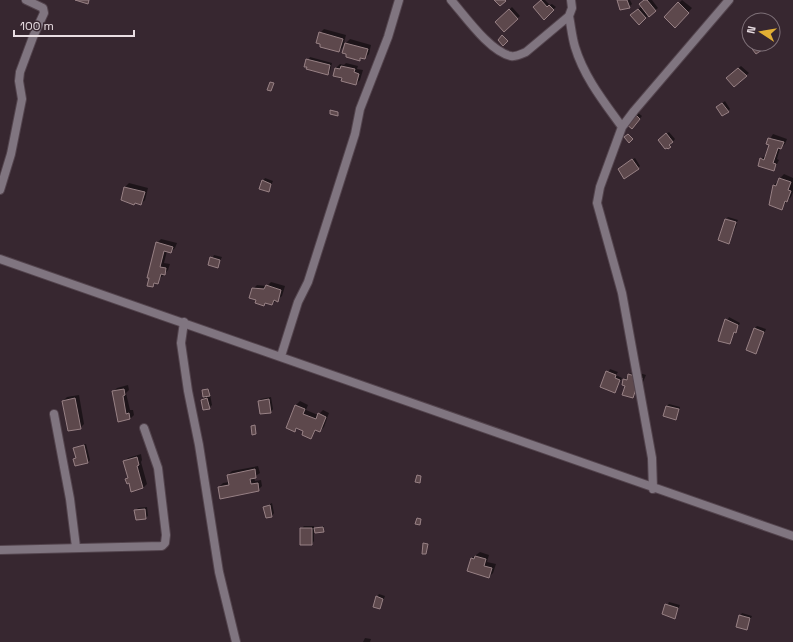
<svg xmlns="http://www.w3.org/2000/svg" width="793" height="642" viewBox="0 0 793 642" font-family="'Space Grotesk',sans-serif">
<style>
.shadow{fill:#0007}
.building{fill:#5d484c;stroke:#988185}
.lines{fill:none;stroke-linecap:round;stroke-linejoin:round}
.minor-casing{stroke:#53444d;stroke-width:10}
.minor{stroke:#807580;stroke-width:8}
</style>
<rect width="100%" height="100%" fill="#372730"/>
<path class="shadow" d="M542,0H545L550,5L552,4L556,7L544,18L534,7Z
M618,0H630L632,4L629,7Z
M645,0H652L658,8L639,23L632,15L642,6Z
M682,0L692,8L675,27L665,17Z
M512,7L520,16L504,30L496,22Z
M324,29L346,35L343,47L339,51L321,44L320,33Z
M350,39L371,45L369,54L365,58L362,57L359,60L343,52L346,43Z
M310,57L332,63L330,72L327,74L305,66Z
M346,63L358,66L357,69L363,70L360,80L356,84L334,76L336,68L340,64L344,65Z
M741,66L749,73L734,85L730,75Z
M725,101L730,109L728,111L720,105Z
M637,112L642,116L632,128Z
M669,132L675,139L668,148L662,138Z
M773,134L787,139L785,144L780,148L777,159L779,160L774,170L761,159L766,155L770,144H767Z
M635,158L640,166L638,168L621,167Z
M784,174L793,178V192L791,197L781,208L774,185Z
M265,178L273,181L268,191L263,181Z
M129,183L148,188L145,200L141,204L126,202L122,199L125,187Z
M728,217L738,220L737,222L727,218Z
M726,219L737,224L729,243L720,240Z
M161,239L177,243L175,248L171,252L167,251L164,263L170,264L168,270L153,286L150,278L157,243Z
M214,255L222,257L217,267L209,265Z
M271,282L285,286L282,296L272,304L257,300L253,289L257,285L267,286Z
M729,317L740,323L729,343L719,340Z
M757,326L766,329L756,353L755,328Z
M610,369L618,372L616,375L622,378L614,392L601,387Z
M633,371L646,375L643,382L633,397L624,380Z
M128,385L129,390L126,393L130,410H133L134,415L130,419L118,421L113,392L117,388Z
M209,389L212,405L209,408L202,400L206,396L203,391Z
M79,395L84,424L80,428L63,401L67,397Z
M271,397L273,409L271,412L259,401L261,399Z
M300,401L308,405L306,410L318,415L323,410L329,413L324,427L320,431L317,429L311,438L305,430L298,428L295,431L296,405Z
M669,404L680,407L676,419L667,406Z
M86,444L90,460L88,462L74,459L76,457L74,448Z
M141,454L142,460L141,462L147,484L143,488L126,479L128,477L124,462L128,458Z
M258,466L260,473L254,477L255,481L261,480L262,486L258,490L219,487L223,483L229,482L228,475L232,471Z
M272,503L274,513L272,516L264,507Z
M147,507L148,516L145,518L136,510L138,508Z
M304,526H314V529L324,526V530L314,532V541L312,544L301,529Z
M480,552L489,555L487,562L496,564L493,573L489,577L468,570L472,558Z
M379,594L385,596L380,608L377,597Z
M669,602L680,605L674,618L663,614Z
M742,613L752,616L746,629L740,616Z
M365,638L371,639L370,642H363Z"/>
<path class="building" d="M75,0H89L88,4Z
M494,0H505L506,1L500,6Z
M541,0L547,7L549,5L554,10L544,20L533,7Z
M617,0H627L630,8L620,10Z
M644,0H647L656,11L649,17L639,4Z
M678,2L689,13L675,28L664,17Z
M509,9L518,19L504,32L495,22Z
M638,9L646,18L639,25L630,15Z
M319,32L343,39L339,52L320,47V44L316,43Z
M502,35L508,41L503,46L498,40Z
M345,43L368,49L365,59L360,58V61L346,57V54L342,53Z
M752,44H763L765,48L756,54L749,45Z
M306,59L330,65L328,75L306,69L307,67H304Z
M341,66L355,69L354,72L359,74L356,85L341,81L342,78L333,76L335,68L340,69Z
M738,68L747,76L734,87L726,78Z
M270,82L274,83L271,91L267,90Z
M722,103L729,112L722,116L716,107Z
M330,110L338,112V116L330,114Z
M634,113L640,119L632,129L625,123Z
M666,133L673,142L669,145L671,147L668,149L667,148L665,149L658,140Z
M628,134L633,139L629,143L624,137Z
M768,138L784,142L781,149L778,148L773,163L776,164L774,171L758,166L760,158L764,160L769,145L766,144Z
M632,159L639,169L624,179L618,169Z
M779,178L791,182L788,190L791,191L787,202L785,201L782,210L769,205L773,185L776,186Z
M262,180L271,184L269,192L259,189Z
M124,187L145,192L141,205L135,203L134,205L121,200Z
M725,219L736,222L729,244L718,240Z
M156,242L173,247L171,253L164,251L160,267L166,268L165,275L161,274L158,284L154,283L153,287L147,286L149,278H147Z
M210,257L220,260L218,268L208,265Z
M266,285L281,290L278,302L274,300L272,305L265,303L264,306L255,303L256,300L249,298L252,288L264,289Z
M725,319L738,325L736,333L734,332L730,344L718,341Z
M754,328L764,332L756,354L746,350Z
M606,371L616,375L615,378L620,380L615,393L600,387Z
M628,374L642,378L640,387L637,386L633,398L622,395L625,386L622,385L623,379L627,380Z
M124,389L125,395L123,396L126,414L129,413L130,419L118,422L112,391Z
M208,389L210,396L203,397L202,390Z
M75,398L81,429L68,431L62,401Z
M207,398L210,409L203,410L201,400Z
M269,399L271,413L260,414L258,401Z
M295,405L305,409L303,414L316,419L318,413L326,417L320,432L315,430L311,439L302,435L303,431L296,428L295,432L286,428Z
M666,406L679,409L676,420L663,416Z
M255,425L256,434L252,435L251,426Z
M84,445L88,463L75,466L73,459L76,458L73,448Z
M137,457L139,465L137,466L143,488L131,492L129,483L127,484L125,479L128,478L123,461Z
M255,469L256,478L250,479L251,484L258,483L259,491L220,499L218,487L229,485L227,475Z
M417,475L421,476L420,483L415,482Z
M270,505L272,517L266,518L263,507Z
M145,509L146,519L136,520L134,510Z
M417,518L421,519L420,525L415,524Z
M323,527L324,532L315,533L314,528Z
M300,528H312V545H300Z
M423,543L428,544L426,554H422Z
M475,556L486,559L484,566L492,568L489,578L467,571L471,558L474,559Z
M376,596L383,599L380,609L373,607Z
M665,604L678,608L675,619L662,614Z
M739,615L750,618L747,630L736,627Z"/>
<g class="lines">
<g class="minor-casing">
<path id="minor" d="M451,0C465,16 490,52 511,56C517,57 521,54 526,52L569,16L572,8L571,0
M569,16C571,26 572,37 575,47C584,77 604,102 622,127
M0,190L11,154L22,99L19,81L20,72L33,37L44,13L43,8L26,0
M0,259L793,536
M184,322L181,343L188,391L199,445L219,572L236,642
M281,356L298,302L308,282L355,134L360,109L388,37L399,0
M54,414L70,499L76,547
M653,489L652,458L622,293L597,203L600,187L622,127L634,111L729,0
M0,550L162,546L165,543L166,535L158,468L144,428"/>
</g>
<use href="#minor" class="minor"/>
</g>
<g transform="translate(761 32) rotate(282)"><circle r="19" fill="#372730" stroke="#7e7078"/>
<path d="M0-3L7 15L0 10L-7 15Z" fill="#e2af34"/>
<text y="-6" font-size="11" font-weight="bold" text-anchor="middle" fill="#e9dee3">N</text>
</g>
<path d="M14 30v6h120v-6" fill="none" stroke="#e9dee3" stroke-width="2"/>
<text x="20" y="30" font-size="12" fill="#e9dee3" stroke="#372730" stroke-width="3" paint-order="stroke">100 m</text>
</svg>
